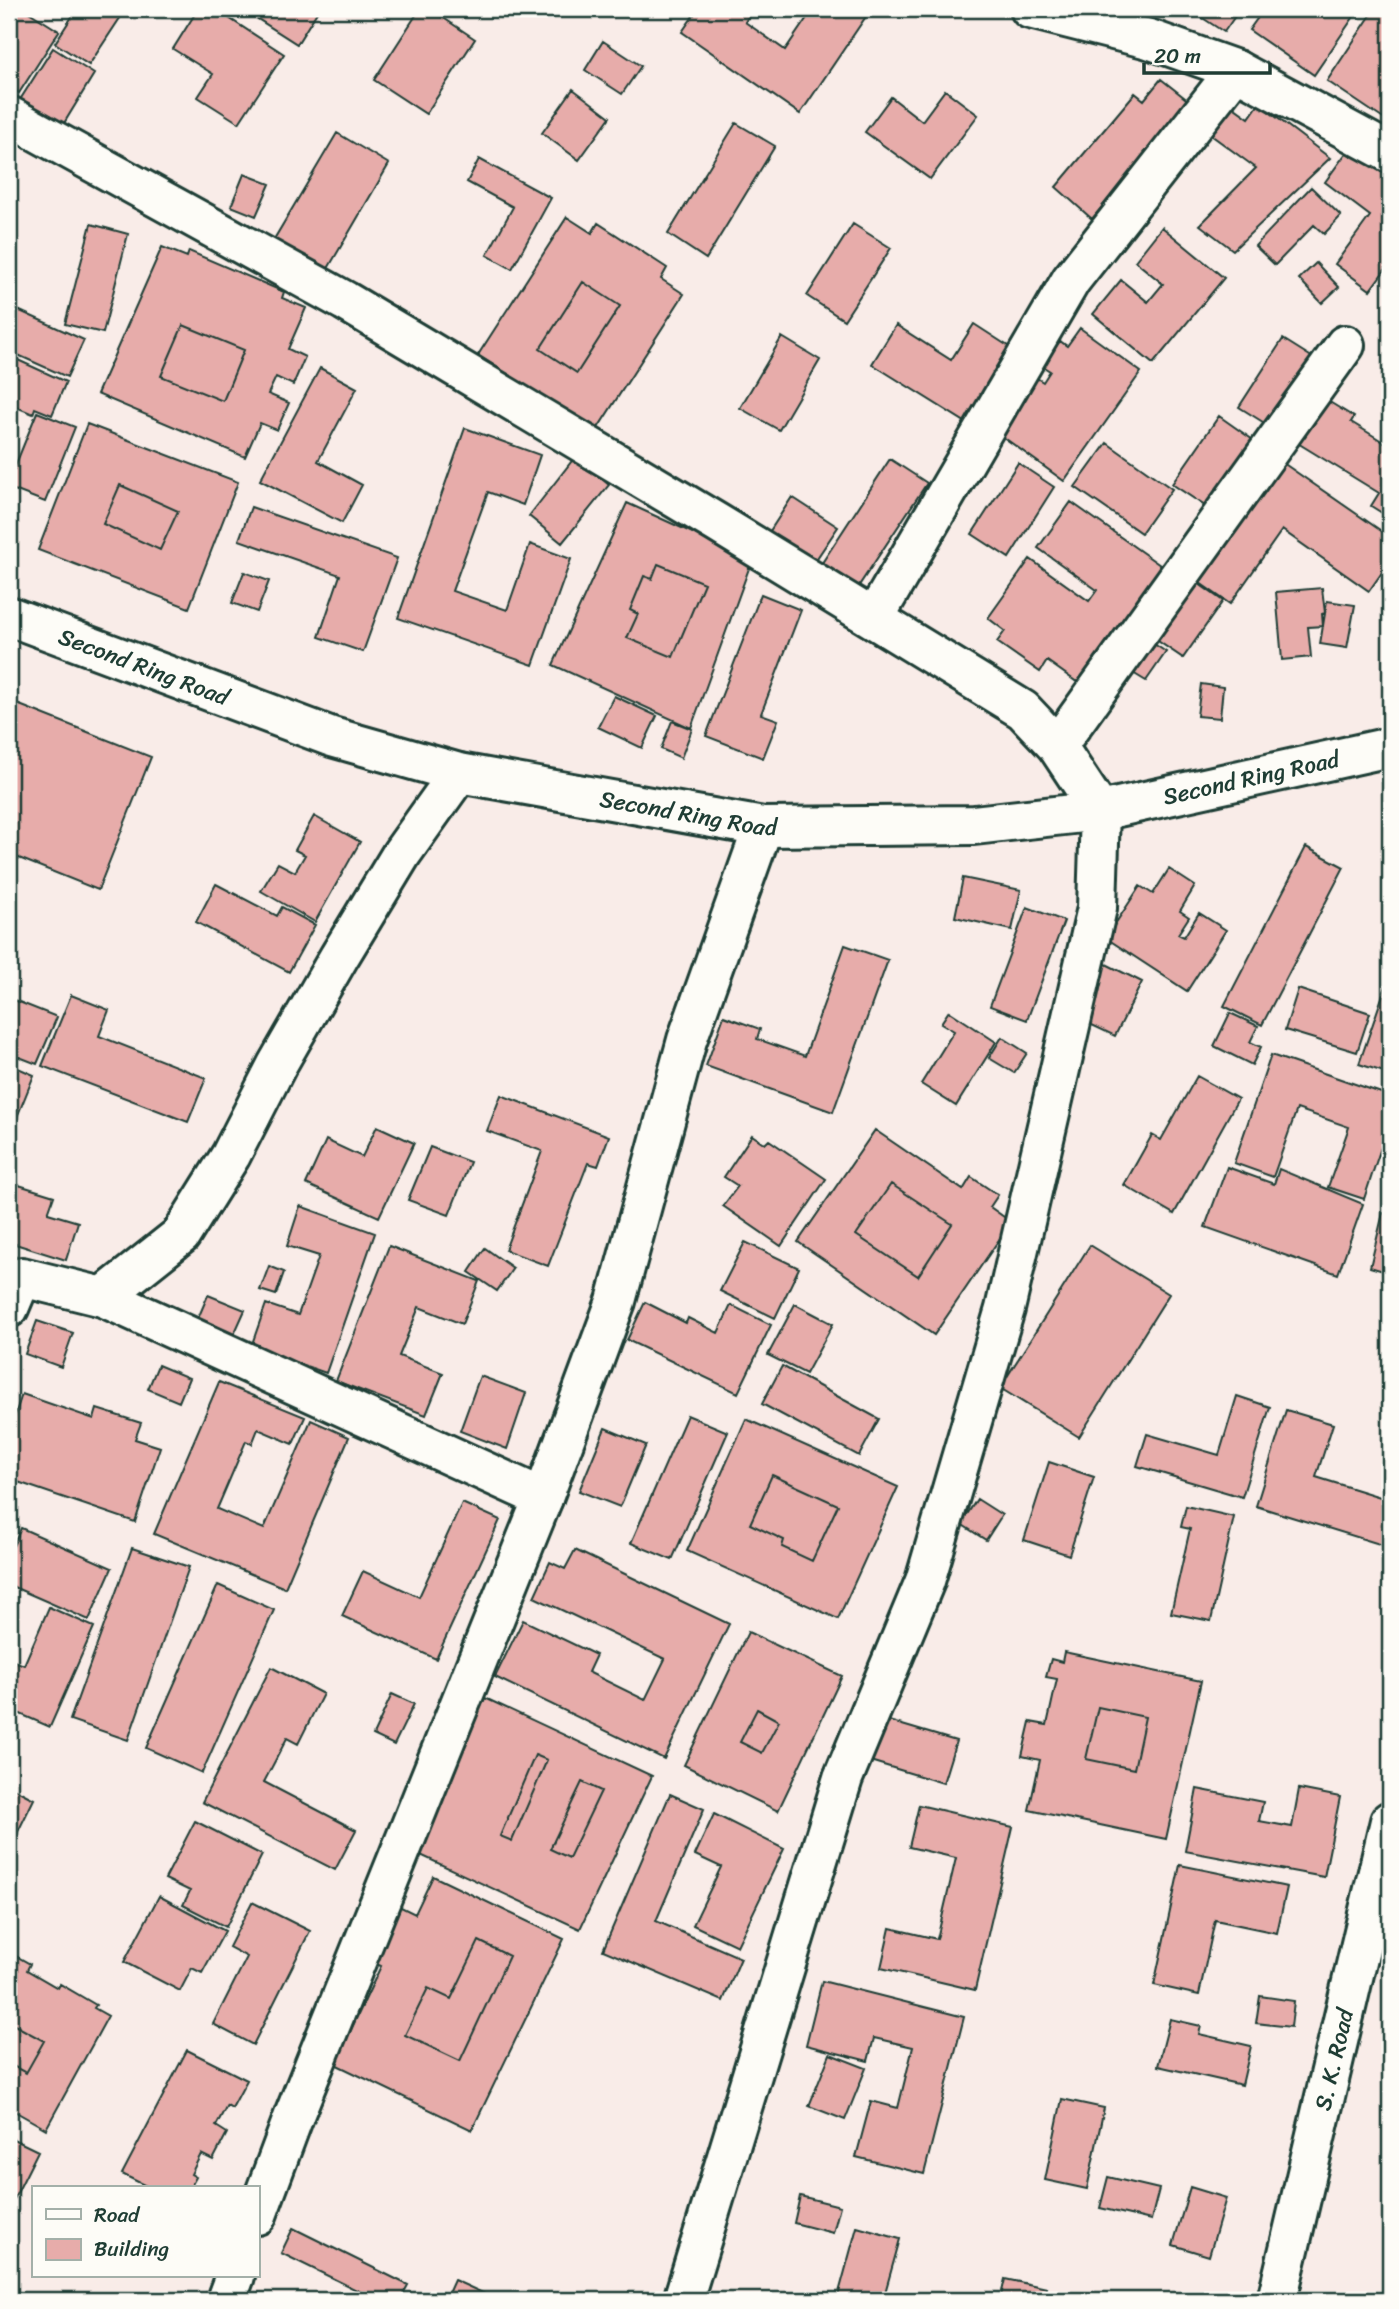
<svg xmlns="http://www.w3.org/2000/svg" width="1399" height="2309" viewBox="0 0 1399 2309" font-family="Sriracha,sans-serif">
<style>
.building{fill:#e7acaa;stroke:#1f3d34;stroke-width:2;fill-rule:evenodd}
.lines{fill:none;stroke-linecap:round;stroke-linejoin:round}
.minor-casing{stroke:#1f3d34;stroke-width:44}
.tertiary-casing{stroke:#1f3d34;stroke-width:44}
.minor{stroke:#fdfcf7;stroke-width:38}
.tertiary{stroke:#fdfcf7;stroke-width:38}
.labels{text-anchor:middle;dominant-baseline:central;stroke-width:6;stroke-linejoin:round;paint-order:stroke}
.street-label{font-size:23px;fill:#1f3d34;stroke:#fdfcf7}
</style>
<rect width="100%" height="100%" fill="#f9ece8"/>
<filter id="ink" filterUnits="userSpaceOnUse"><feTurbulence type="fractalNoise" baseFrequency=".0143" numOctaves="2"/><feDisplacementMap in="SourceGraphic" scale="14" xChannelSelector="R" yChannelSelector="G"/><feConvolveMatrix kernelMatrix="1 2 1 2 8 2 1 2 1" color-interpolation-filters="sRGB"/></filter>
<g filter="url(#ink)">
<path class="building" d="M9,9H24L59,31L19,93L9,86Z
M77,9H126L89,65L55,43Z
M198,9H215L284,54L239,123L198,97L213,74L173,49Z
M242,9H319L297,44Z
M420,9H430L475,39L426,114L374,80Z
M698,9H753L745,22L785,50L813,9H871L800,114L682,32Z
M1189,9H1240L1224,32Z
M1264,9H1359L1314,75L1249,30Z
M1375,9H1390V113L1385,120L1327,81Z
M603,41L641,66L622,94L585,70Z
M53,48L94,74L58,133L16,106Z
M1161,79L1190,102L1092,219L1056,187L1135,93L1144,100Z
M573,89L610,117L579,160L542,133Z
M945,90L978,115L930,179L865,132L891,97L922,121Z
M1259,104L1330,158L1233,250L1200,225L1256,168L1211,135L1232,106L1249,118Z
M736,123L775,146L706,259L668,234Z
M337,133L389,164L326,272L273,241Z
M1349,149L1381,172L1390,161V263L1370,290L1335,264L1370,216L1325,182Z
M479,159L551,198L512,269L487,255L513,207L467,182Z
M244,174L270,184L256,216L231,206Z
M1311,187L1341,216L1324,234L1314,225L1275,265L1255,246Z
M567,217L592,233L598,223L667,268L661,279L684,294L596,431L478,355ZM583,282L620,306L577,373L540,349Z
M91,224L128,234L103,333L65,324Z
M853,224L891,248L844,320L807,296Z
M1162,227L1224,278L1153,364L1093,314L1121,280L1148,302L1163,284L1135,261Z
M162,247L187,257L189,251L284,292L282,298L306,308L288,349L305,357L293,385L276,377L268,394L289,403L277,430L260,423L245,457L97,394ZM183,325L244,350L223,401L161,376Z
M1316,263L1339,287L1322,303L1299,279Z
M583,282L620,306L577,373L540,349Z
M9,306L84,340L67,377L9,351Z
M974,324L1011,348L965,422L872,364L896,325L951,360Z
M183,325L244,350L223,401L161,376Z
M1080,328L1141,372L1064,481L999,434L1035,377L1043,382L1050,371L1042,366L1060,341L1067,346Z
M782,337L820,360L779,430L740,408Z
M1283,339L1318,361L1274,429L1239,407Z
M9,356L66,382L52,415L35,408L33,414L9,404Z
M320,368L357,388L318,461L362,485L342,523L260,480Z
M1323,398L1354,417L1351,422L1390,446V518L1371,506L1379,493L1296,442Z
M37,412L75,427L45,502L9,488V481Z
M1219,416L1263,447L1217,514L1172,484Z
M87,424L238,482L189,608L38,550ZM120,485L178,511L160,550L103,524Z
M465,428L540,455L523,505L488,492L452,591L507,610L530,544L571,559L533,665L398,618Z
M1107,443L1172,489L1141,533L1075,487Z
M1273,456L1390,537V561L1369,591L1282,530L1230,604L1190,576Z
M575,457L609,485L562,543L529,516Z
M890,459L927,483L854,593L818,569Z
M1018,463L1054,487L1009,558L972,534Z
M120,485L178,511L160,550L103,524Z
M792,497L838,527L813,564L768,534Z
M1071,502L1167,570L1088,690L1047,661L1040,672L997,642L1005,631L988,618L1030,559L1089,601L1097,590L1038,548Z
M627,503L752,560L691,728L553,665ZM658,564L704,583L673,657L627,638L638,614L630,610L644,576L652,579Z
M251,507L397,558L363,652L319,637L340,575L239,540Z
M658,564L704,583L673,657L627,638L638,614L630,610L644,576L652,579Z
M244,572L269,581L257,612L232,603Z
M1189,577L1223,601L1183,658L1149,635Z
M1322,588L1325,613L1322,614L1323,626L1308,627L1311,657L1282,660L1276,592Z
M761,594L801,610L761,714L778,720L763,758L706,736Z
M1327,601L1355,605L1347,648L1320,644Z
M1148,640L1166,652L1146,681L1128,670Z
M1201,684L1223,687L1220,718L1197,716Z
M614,696L657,716L642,748L598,727Z
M12,702L151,757L98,890L9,854V710Z
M672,721L692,729L681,758L661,749Z
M314,816L360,842L315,922L261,891L278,863L295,872L305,855L295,850Z
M1306,847L1344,867L1262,1025L1224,1006Z
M1169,869L1195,886L1180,911L1189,917L1178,934L1184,937L1199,913L1226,930L1187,991L1106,938L1140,886L1153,894Z
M963,878L1021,890L1012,930L955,917Z
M216,884L277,916L282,907L315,925L289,972L196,922Z
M1027,907L1064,921L1027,1020L990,1006Z
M845,945L888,960L833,1112L706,1066L724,1016L760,1029L757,1039L805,1056Z
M1102,962L1142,982L1115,1036L1075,1017Z
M1390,974V1074L1359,1064Z
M1298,989L1370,1013L1357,1052L1285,1030Z
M71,995L109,1010L99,1036L206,1078L188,1122L42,1066Z
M9,998L57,1017L37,1064L9,1053Z
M949,1011L996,1042L956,1106L921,1084L954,1031L941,1023Z
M1230,1013L1258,1026L1250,1042L1261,1047L1252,1065L1214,1046Z
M1002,1037L1027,1053L1014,1073L989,1058Z
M1271,1055L1390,1096V1120L1364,1199L1328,1187L1349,1127L1297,1109L1273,1177L1234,1163Z
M9,1064L34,1075L9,1137Z
M1197,1076L1238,1099L1174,1214L1124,1185L1152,1135L1161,1140Z
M501,1095L609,1136L598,1166L588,1163L548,1266L505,1250L542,1151L487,1131Z
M377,1126L414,1143L379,1217L306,1184L326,1140L362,1157Z
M875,1130L963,1190L971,1177L998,1195L990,1207L1011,1222L934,1335L798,1242ZM891,1184L952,1224L918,1276L856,1235Z
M752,1135L765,1144L769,1140L826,1179L781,1246L723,1206L738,1186L724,1177Z
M430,1147L470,1162L449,1215L408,1200Z
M1227,1167L1274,1184L1279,1169L1363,1204L1338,1274L1205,1227Z
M9,1182L54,1196L48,1213L78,1222L66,1260L9,1242Z
M891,1184L952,1224L918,1276L856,1235Z
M300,1206L375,1233L326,1373L251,1347L266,1304L298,1315L319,1256L287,1246Z
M1383,1213L1390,1215V1273L1370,1267Z
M745,1242L799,1268L775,1318L720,1291Z
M1090,1245L1169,1294L1079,1437L1000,1388Z
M389,1246L479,1281L462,1324L419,1307L399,1356L443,1373L426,1415L336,1381Z
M485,1248L513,1268L497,1291L469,1272Z
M269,1266L284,1272L276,1295L260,1290Z
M208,1295L245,1310L232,1339L196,1323Z
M645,1302L686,1323L688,1318L718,1333L731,1305L771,1325L738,1393L627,1340Z
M795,1304L833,1324L806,1374L768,1355Z
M37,1321L73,1333L61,1367L25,1354Z
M158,1365L189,1378L179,1402L148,1389Z
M782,1366L879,1419L859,1456L762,1404Z
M480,1376L526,1393L507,1449L460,1431Z
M219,1382L305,1417L293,1444L258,1429L252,1444L246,1441L217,1509L264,1529L311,1420L349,1437L285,1588L154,1534Z
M22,1394L94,1419L97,1409L141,1423L135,1439L160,1447L135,1522L9,1479V1433Z
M1237,1396L1270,1407L1242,1497L1137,1466L1147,1434L1219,1455Z
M1286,1410L1333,1424L1316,1477L1390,1500V1531L1386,1546L1256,1506Z
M687,1415L728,1432L672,1560L631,1543Z
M746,1419L898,1487L838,1619L687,1551ZM772,1475L838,1505L812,1561L782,1547L784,1540L750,1524Z
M605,1428L646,1445L620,1507L579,1491Z
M1049,1462L1094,1477L1069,1555L1024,1540Z
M772,1475L838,1505L812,1561L782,1547L784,1540L750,1524Z
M977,1499L1002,1515L986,1540L961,1524Z
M462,1503L500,1520L436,1659L342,1616L363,1571L419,1597Z
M1186,1506L1234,1517L1211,1621L1171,1613L1190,1529L1181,1527Z
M21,1528L112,1568L89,1620L9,1585V1555Z
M132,1548L189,1567L128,1740L70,1720Z
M575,1550L729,1624L664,1759L495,1677L523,1620L596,1655L588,1672L645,1700L665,1659L534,1597L550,1562L565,1569Z
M218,1585L274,1610L202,1773L146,1748Z
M49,1607L94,1627L50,1727L9,1709V1659L24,1665Z
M748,1632L842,1676L778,1811L684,1765ZM757,1709L779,1721L762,1753L740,1742Z
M1064,1652L1201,1681L1166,1839L1029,1810L1040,1760L1022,1756L1030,1722L1047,1725L1057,1679L1046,1677L1051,1659L1062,1662ZM1098,1707L1145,1717L1134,1769L1086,1759Z
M271,1667L323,1694L298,1744L287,1738L264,1782L356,1830L335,1870L202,1802Z
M392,1694L414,1704L394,1745L373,1735Z
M485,1698L652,1776L580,1929L414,1852ZM535,1755L547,1760L512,1841L500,1836ZM582,1782L601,1791L569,1858L550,1849Z
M1098,1707L1145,1717L1134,1769L1086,1759Z
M757,1709L779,1721L762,1753L740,1742Z
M882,1719L956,1741L943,1783L870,1761Z
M535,1755L547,1760L512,1841L500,1836Z
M582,1782L601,1791L569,1858L550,1849Z
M9,1786L34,1799L9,1850Z
M1197,1789L1263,1802L1259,1821L1292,1827L1299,1789L1340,1797L1324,1877L1185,1851Z
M670,1794L704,1809L656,1921L741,1958L723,2001L603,1950Z
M919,1805L1013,1827L975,1990L881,1968L890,1928L937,1939L956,1858L909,1847Z
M714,1814L784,1849L737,1946L693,1925L721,1867L695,1855Z
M195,1821L262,1855L226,1927L183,1905L190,1891L165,1879Z
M1180,1865L1287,1887L1277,1933L1215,1920L1199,1995L1154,1985Z
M433,1876L564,1939L472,2130L335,2064L381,1966L370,1961L397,1905L415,1914ZM479,1941L509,1956L460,2061L405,2035L428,1988L451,1999Z
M159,1896L225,1931L202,1973L192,1968L180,1991L124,1962Z
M252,1902L310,1931L253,2045L213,2024L247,1957L229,1947Z
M479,1941L509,1956L460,2061L405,2035L428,1988L451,1999Z
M9,1952L30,1964L27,1970L58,1988L60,1984L96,2005L94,2008L108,2016L46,2129L9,2108V2064L26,2073L44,2041L9,2022Z
M822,1981L964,2017L924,2174L856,2157L871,2101L898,2108L913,2047L874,2038L868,2061L806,2045Z
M1260,1996L1294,2001L1291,2027L1256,2023Z
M1170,2019L1201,2026L1199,2034L1251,2046L1242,2085L1158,2066Z
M9,2022L44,2041L26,2073L9,2064Z
M187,2050L247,2080L232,2108L227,2105L216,2126L227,2133L213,2160L201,2154L191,2174L196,2177L190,2188H150L122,2174Z
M830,2054L866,2068L845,2120L809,2106Z
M1062,2099L1104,2108L1087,2189L1045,2180Z
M9,2137L38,2151L9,2209Z
M1108,2177L1159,2189L1151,2220L1100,2208Z
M1190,2187L1226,2198L1209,2256L1173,2245Z
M800,2196L840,2206L833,2233L794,2223Z
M857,2227L900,2239L883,2300H837Z
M293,2228L408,2285L400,2300H377L281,2253Z
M1005,2279L1047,2288L1044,2300H1000Z
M454,2280L496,2299L495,2300H445Z"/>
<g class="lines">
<g class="minor-casing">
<g id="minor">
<path d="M1030,9L1149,39L1236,70L1390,153"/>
<path d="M9,116L345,301L717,523L1023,710L1057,746L1100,811L1097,908L1005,1309L925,1581L843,1778L683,2300"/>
<path d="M874,618L1071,280L1236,70"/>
<path d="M1057,746L1345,345"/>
<path d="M103,1297L543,1498"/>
<path d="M9,1308L22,1277L103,1297L181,1235L231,1155L277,1065L339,957L402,853L459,773"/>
<path d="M257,2215L295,2113L543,1498L616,1301L687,1040L763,827"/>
<path d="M226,2300L235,2276"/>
<path id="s1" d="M1277,2300L1390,1821"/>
</g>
</g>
<g class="tertiary-casing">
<g id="tertiary">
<path id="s2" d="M9,616L332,737L459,773L763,827L974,825L1100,811L1390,747"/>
</g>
</g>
<use href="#minor" class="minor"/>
<use href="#tertiary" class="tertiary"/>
</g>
</g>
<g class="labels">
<g class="street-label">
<text stroke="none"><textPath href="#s2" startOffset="144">Second Ring Road</textPath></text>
<text stroke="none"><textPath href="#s2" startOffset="1278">Second Ring Road</textPath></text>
<text stroke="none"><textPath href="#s2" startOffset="710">Second Ring Road</textPath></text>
<text stroke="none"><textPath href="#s1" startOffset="247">S. K. Road</textPath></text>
</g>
</g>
<rect width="1399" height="2309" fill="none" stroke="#fdfcf7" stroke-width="35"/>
<rect x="18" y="18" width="1364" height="2274" fill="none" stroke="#1f3d34" stroke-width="2.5" filter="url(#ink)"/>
<rect x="32" y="2186" width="228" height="91" fill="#fdfcf7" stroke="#a4b0a9" stroke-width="2"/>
<rect x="46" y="2209" width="35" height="10" fill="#fdfcf7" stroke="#a4b0a9" stroke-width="2"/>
<text x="94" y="2222" font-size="21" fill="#1f3d34">Road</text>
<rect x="46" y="2239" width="35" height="21" fill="#e7acaa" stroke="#a4b0a9" stroke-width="2"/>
<text x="94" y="2256" font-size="21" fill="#1f3d34">Building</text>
<path d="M1144 63v10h126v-10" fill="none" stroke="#1f3d34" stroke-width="3.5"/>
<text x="1154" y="63" font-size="21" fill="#1f3d34" stroke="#fdfcf7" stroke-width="5" paint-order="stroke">20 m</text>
</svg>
